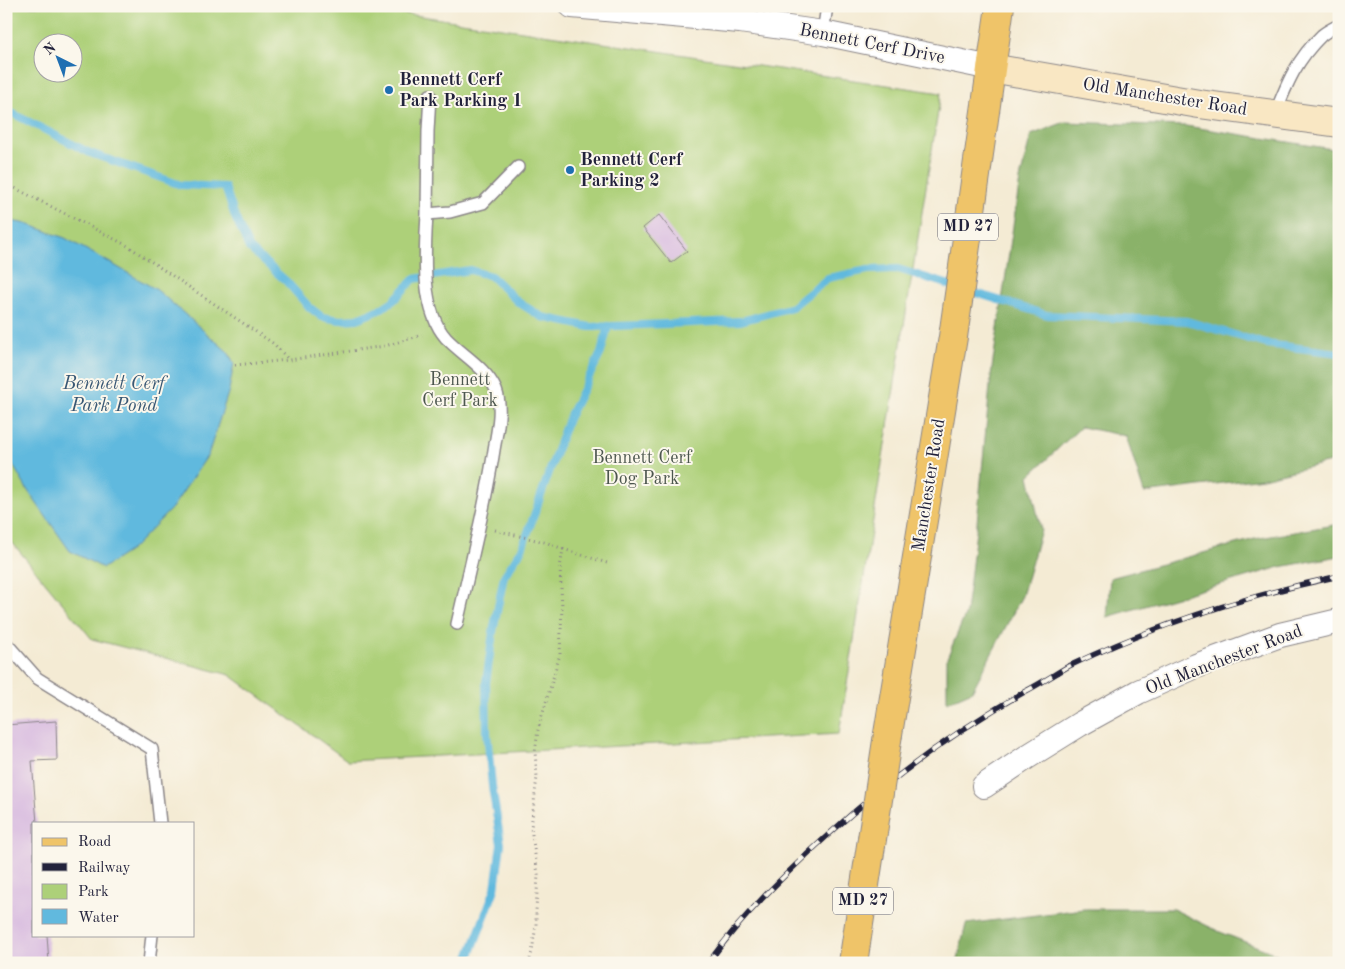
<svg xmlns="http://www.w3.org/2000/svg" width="1345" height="969" viewBox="0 0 1345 969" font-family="'Old Standard TT',serif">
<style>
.green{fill:#add079;stroke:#68795a;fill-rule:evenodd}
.forest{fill:#8ab269;stroke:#566a52}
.water{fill:#61b9de;stroke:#426e8c}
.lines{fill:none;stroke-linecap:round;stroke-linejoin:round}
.stream{stroke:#61b9de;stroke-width:8}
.building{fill:#d6b7df}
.lane-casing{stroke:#8b8688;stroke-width:14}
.street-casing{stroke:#8b8688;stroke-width:26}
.secondary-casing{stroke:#8b8688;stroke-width:30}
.primary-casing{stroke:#8b8688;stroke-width:30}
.path{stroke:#8b8688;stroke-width:3;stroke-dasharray:1 4;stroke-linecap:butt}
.lane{stroke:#fff;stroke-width:11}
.street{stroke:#fff;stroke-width:24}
.secondary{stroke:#f9e7c3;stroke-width:28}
.primary{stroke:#efc469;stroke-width:28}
.rail-casing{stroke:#22223b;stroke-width:5.5}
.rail{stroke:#fbf7ec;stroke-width:4;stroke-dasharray:11;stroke-linecap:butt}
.primary-bridge-casing{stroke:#8b8688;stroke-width:30;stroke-linecap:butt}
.primary-bridge{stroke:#efc469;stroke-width:28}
.poi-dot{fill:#1f6fb2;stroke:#fbf7ec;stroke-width:2}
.labels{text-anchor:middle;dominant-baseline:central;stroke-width:4;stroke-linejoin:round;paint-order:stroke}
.shield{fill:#fbf7ec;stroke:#636270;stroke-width:1}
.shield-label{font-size:16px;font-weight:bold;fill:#22223b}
.street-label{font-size:18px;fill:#22223b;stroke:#fbf7ec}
.poi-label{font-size:18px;font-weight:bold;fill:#22223b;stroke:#fbf7ec;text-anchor:start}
.park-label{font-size:18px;fill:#4c564e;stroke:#fbf7ec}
.water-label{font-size:19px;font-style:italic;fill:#385774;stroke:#fbf7ec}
</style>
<rect width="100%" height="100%" fill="#fbf7ec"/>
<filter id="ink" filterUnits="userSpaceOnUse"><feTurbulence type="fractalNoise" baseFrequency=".02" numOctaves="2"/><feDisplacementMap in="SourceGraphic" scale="10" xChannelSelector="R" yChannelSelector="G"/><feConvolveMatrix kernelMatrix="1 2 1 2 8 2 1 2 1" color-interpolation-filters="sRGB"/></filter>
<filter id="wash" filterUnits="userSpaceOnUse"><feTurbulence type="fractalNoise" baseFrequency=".0096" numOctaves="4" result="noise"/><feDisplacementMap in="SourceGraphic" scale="20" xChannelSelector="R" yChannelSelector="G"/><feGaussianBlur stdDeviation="1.12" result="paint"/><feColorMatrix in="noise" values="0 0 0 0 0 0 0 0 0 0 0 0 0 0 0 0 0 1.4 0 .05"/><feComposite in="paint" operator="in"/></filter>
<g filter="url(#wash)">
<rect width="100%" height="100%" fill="#f4ebd4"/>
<path class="green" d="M6,6H353L941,93L839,734L348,761L230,675L92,639L6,535ZM42,42H72V72H42Z"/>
<path class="forest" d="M1065,122L1186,126L1339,150V460L1263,478L1144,493L1126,436L1081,427L1029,476L1041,530L1022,596L972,691L947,702V658L966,613L977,523L991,375L1020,179L1031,135Z
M1339,524V556L1280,567L1107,617L1110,578L1255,539Z
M1084,909H1173L1220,932L1299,963H957L966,924Z"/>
<path class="water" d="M6,220L27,224L65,238L114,265L157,290L228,352L234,363L229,390L208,455L172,508L132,549L103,568L70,551L28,491L6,453Z"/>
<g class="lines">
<path class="stream" d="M6,110L90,153L181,185L225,187L235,217L249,248L286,281L309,307L322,317L340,320L357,319L379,310L393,301L414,279L470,270L491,276L518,302L542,317L590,327L741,321L792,307L828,278L868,270L898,269L1047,315L1187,321L1266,344L1339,353
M467,963L495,889L501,844L492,786L487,732L486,683L493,632L504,576L522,549L568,419L601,353L608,326"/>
</g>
<g id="blocks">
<path class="building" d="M659,215L687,251L671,263L643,228Z
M56,721L57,760L32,761L37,823H34V935H47L49,963H6V725Z"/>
</g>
</g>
<g filter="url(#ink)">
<use href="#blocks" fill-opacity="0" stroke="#8b8688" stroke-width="1"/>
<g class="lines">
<g class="lane-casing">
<path id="lane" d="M823,33L827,6
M430,95L428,131L427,214L450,212L483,203L518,167
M1275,114C1287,83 1297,59 1322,35C1327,31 1333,28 1339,25
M427,214C425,250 420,309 446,338C462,355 486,367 496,390C503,408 497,431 494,450C485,509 470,566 457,624
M6,643L37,678L152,749L160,823
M149,963L152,935"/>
</g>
<g class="street-casing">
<path id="street" d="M572,6L740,21L823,33L991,68
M984,786L1027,757L1080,724L1138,692L1196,666L1280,635L1339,621"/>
</g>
<g class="secondary-casing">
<path id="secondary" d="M991,68L1199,104L1339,123"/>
</g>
<g class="primary-casing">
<path id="primary" d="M888,734L953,337L1000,6
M853,963L872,839"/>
</g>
<path class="path" d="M6,185H9L128,246L274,344L289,360L385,346L422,335
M235,365L289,360
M495,530L548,543L563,549L560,568L562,607L560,654L538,730L535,752L537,777L531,828L538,874L536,911V925L532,952L529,963
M563,549L610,564"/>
<use href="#lane" class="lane"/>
<use href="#street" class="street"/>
<use href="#secondary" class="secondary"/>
<use href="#primary" class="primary"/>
<g class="rail-casing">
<path id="rail" d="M708,963C743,915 784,875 827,836C888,780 955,731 1026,691C1041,683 1055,674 1069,666C1155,625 1246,596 1339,576"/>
</g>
<use href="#rail" class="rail"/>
<g class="primary-bridge-casing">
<path id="primary-bridge" d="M872,839L888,734"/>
</g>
<use href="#primary-bridge" class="primary-bridge"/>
</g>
</g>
<g class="poi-dot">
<circle cx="389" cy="90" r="5"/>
<circle cx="570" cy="170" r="5"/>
</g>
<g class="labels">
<g class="shield">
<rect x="938" y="213.5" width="60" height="27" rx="4"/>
<rect x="833" y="887.5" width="60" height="27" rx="4"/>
</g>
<g class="shield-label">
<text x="968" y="227">MD 27</text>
<text x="863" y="901">MD 27</text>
</g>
<g class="street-label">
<text transform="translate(872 44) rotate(11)">Bennett Cerf Drive</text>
<text transform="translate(1165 97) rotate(9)">Old Manchester Road</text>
<text transform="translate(929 485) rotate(-81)">Manchester Road</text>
<text transform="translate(1224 660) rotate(-21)">Old Manchester Road</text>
</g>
<g class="poi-label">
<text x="399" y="80">Bennett Cerf<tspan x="399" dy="21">Park Parking 1</tspan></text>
<text x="580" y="160">Bennett Cerf<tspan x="580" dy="21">Parking 2</tspan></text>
</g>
<g class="park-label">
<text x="460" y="380">Bennett<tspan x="460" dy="21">Cerf Park</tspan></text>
<text x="642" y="458">Bennett Cerf<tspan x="642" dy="21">Dog Park</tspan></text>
</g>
<g class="water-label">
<text x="114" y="384">Bennett Cerf<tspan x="114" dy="22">Park Pond</tspan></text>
</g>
</g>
<rect width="1345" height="969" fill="none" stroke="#fbf7ec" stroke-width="25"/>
<rect x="32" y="822" width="162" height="115" fill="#fbf7ec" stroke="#a4a2a5"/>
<rect x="42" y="838" width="25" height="8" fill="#efc469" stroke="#a4a2a5"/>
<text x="78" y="846" font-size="15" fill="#22223b">Road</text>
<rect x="42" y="863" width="25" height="8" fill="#22223b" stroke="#a4a2a5"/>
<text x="78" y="872" font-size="15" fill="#22223b">Railway</text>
<rect x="42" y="884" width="25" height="15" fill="#add079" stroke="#a4a2a5"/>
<text x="78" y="896" font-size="15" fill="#22223b">Park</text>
<rect x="42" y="909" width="25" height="15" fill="#61b9de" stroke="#a4a2a5"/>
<text x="78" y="922" font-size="15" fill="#22223b">Water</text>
<g transform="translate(58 58) rotate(318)"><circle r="24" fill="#fbf7ec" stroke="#a4a2a5"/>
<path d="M0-4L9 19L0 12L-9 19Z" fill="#1f6fb2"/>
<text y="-8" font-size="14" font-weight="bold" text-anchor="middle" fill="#22223b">N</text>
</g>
</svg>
